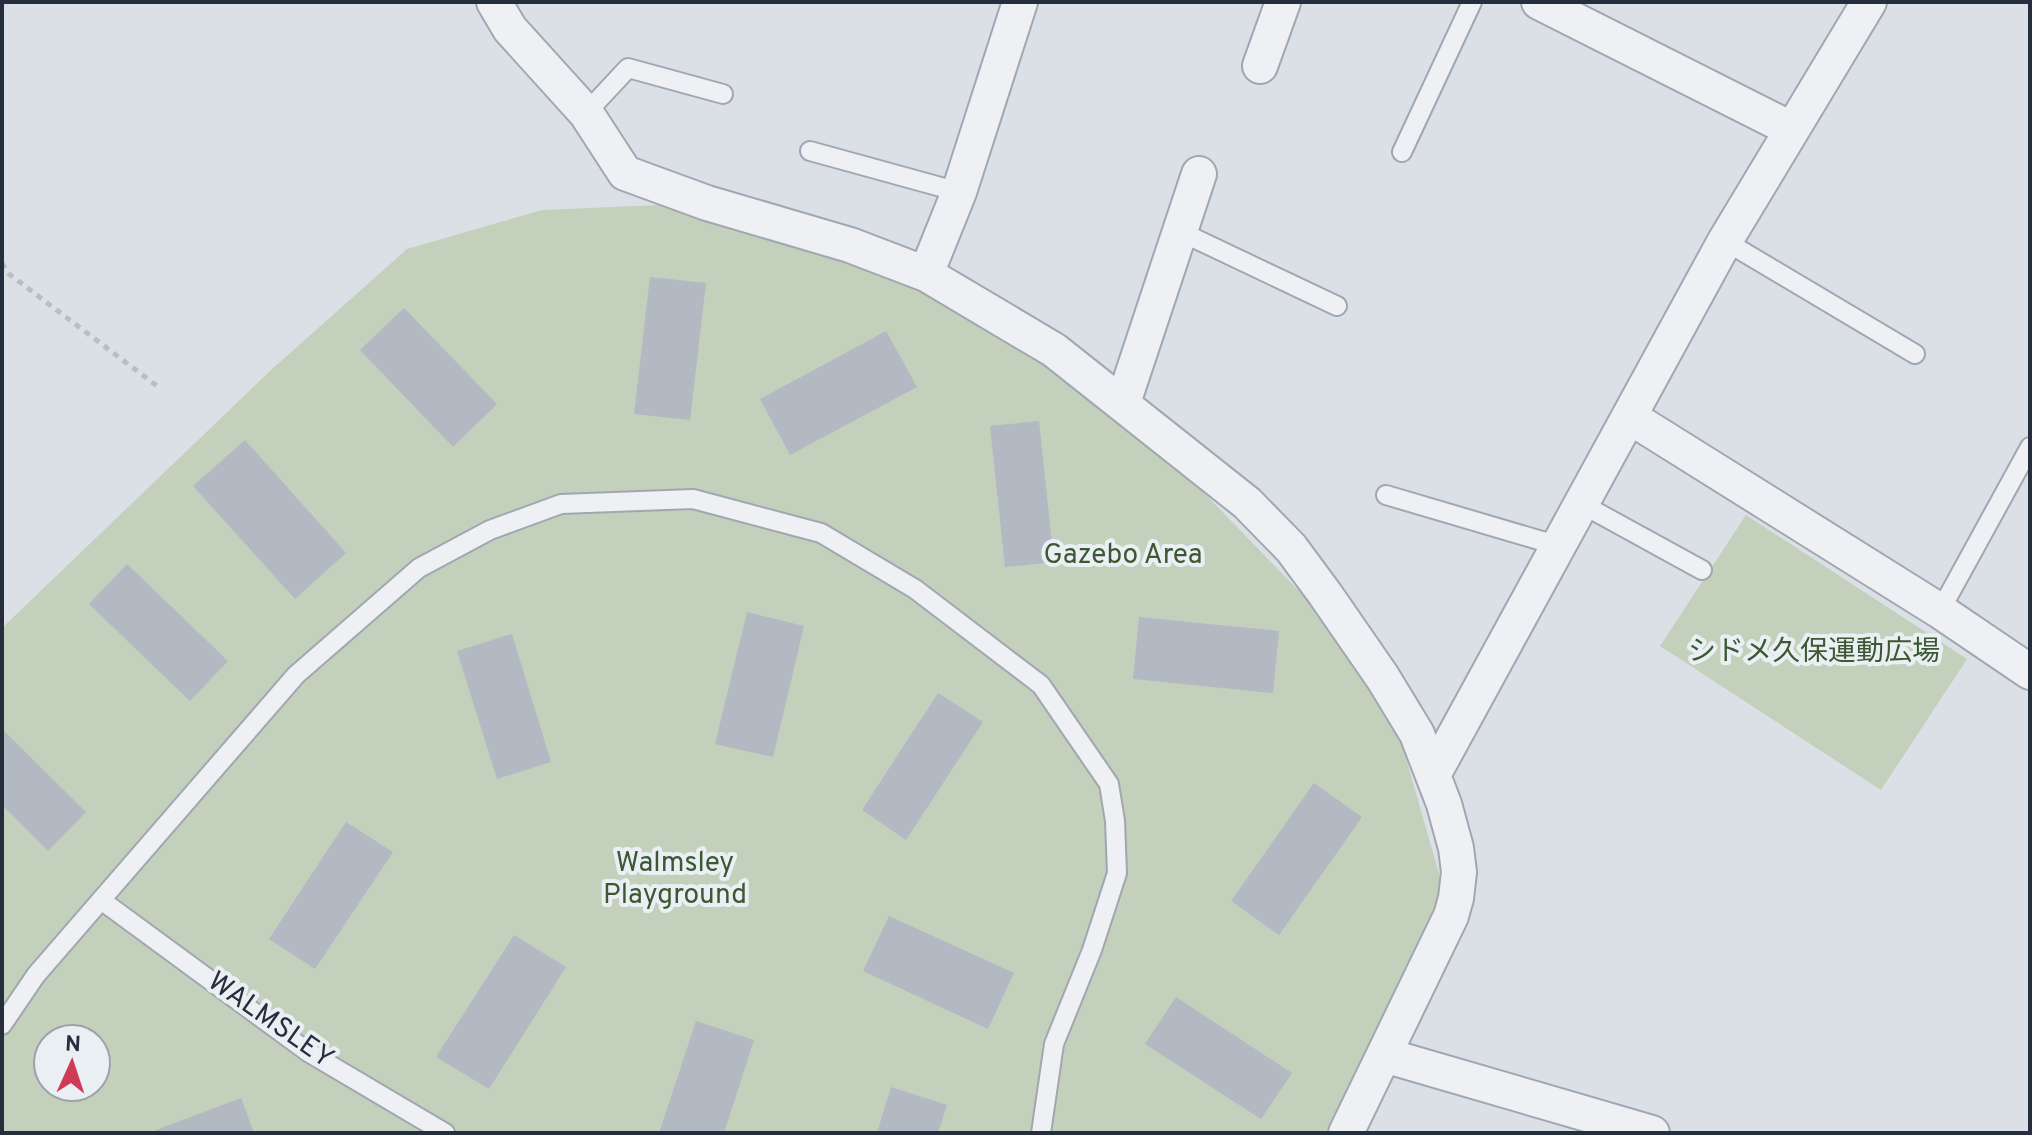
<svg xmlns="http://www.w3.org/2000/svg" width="2032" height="1135" viewBox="0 0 2032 1135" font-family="Overpass,'Noto Sans JP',sans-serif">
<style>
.green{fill:#c2d0bc;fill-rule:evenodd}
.building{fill:#b2b9c3}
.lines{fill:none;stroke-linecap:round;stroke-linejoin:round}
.service-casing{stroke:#a1a7b0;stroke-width:22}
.minor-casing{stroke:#a1a7b0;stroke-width:38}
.path{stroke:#babec4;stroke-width:5;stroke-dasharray:6 6;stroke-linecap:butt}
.service{stroke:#eef0f4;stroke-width:18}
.minor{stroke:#eef0f4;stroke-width:34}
.labels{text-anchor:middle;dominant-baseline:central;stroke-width:8;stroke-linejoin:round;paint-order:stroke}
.park-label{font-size:28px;fill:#3b5832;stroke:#eaeff4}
.street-label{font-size:28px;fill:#252e3c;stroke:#eaeff4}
</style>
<rect width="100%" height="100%" fill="#dbe0e6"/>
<path class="green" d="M707,203L810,232L1092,377L1383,678L1451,916L1346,1133H2V628L271,370L407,249L542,210ZM48,1039H96V1087H48Z
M1746,515L1967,659L1881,790L1660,646Z"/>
<path class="building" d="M650,277L706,283L690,420L634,414Z
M404,308L497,404L453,447L360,350Z
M886,331L917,387L790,455L760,399Z
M1039,421L1054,562L1005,567L990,426Z
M245,440L346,553L295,599L193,486Z
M127,564L228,661L190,701L89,604Z
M747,612L804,626L773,757L715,744Z
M1139,617L1279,631L1273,693L1133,679Z
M512,634L551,762L497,779L457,651Z
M938,693L983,722L906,840L862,810Z
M2,729L86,812L48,851L2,805Z
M1314,783L1362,817L1279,935L1231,901Z
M346,822L393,852L315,969L269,939Z
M889,916L1014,973L988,1029L863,971Z
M514,935L566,967L489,1089L436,1057Z
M1176,997L1292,1073L1261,1119L1145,1044Z
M696,1021L754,1040L724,1133H659Z
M891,1087L947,1105L938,1133H877Z
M241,1098L254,1133H148Z"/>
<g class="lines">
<g class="service-casing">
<path id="service" d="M586,113L628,68L723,94
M810,151L959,192
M1402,152L1472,2
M1181,232L1337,306
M1725,241L1915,354
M1386,495L1559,546
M1580,503L1702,570
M1940,611L2030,447
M101,900L308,1052L445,1133
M2,1025L36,975L296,675L419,568L490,530L561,504L693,499L821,533L915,589L1041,685L1109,784L1115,821L1117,873L1092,950L1054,1044L1041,1133"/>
</g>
<g class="minor-casing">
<path id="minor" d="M494,2L510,29L586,113L625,173L707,203L850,245L926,274L1054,350L1247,503L1291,548L1325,594L1383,678L1417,734L1444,804L1456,848L1459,872L1456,898L1451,916L1346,1133
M1539,2L1791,129
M1260,66L1283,2
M926,274L959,192L1020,2
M1123,403L1199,174
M1630,417L1940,611L2030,672
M1433,775L1725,241L1869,2
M1384,1055L1652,1133"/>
</g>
<path class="path" d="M2,263L9,274L161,389"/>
<use href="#service" class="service"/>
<use href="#minor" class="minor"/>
</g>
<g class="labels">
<g class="park-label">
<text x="1123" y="556">Gazebo Area</text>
<text x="1814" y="653">シドメ久保運動広場</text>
<text x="675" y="864">Walmsley<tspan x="675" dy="32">Playground</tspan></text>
</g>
<g class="street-label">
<text transform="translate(270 1021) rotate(35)">WALMSLEY</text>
</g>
</g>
<rect width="2032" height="1135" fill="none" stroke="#252e3c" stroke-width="8"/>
<g transform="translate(72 1063) rotate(3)"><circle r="38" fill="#eaeff4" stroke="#9ba2aa" stroke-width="2"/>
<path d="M0-6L14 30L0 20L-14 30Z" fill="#d13a57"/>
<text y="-12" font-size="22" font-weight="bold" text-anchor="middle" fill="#252e3c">N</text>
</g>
</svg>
